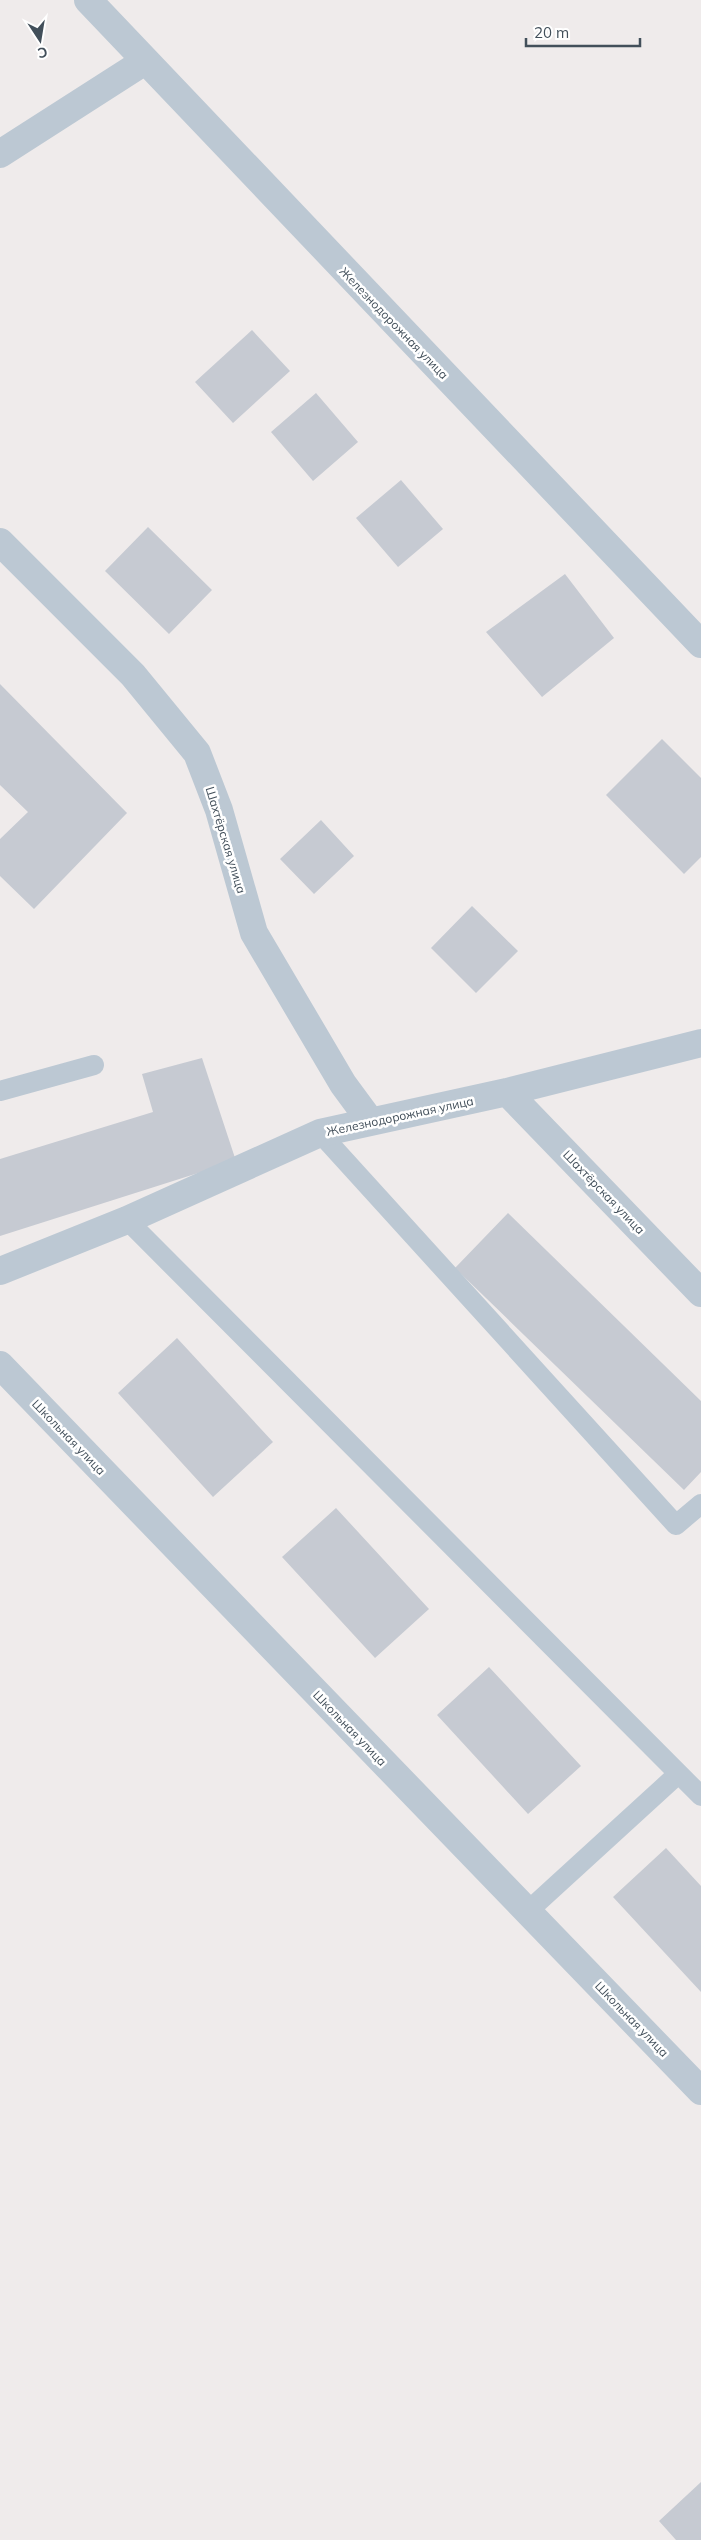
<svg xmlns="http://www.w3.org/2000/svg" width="701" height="2540" viewBox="0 0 701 2540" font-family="Mulish,sans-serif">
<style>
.building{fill:#c6cad2}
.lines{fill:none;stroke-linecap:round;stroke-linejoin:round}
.lane{stroke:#bcc8d3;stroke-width:20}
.street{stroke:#bcc8d3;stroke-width:28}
.labels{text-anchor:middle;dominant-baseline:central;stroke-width:5;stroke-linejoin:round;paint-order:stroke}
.street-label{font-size:12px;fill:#424f5a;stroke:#fff}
</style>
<rect width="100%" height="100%" fill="#efebeb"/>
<path class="building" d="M252,330L290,371L233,423L195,382Z
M316,393L358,442L313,481L271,432Z
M401,480L443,529L398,567L356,518Z
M148,527L212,590L169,634L105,571Z
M565,574L614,638L542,697L486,632Z
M0,684L127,813L34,909L0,876V839L28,812L0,785Z
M662,739L701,778V857L684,874L606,795Z
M321,820L354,856L314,894L280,859Z
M472,906L518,951L476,993L431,948Z
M202,1058L236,1161L0,1236V1159L153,1112L142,1074Z
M508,1213L701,1401V1472L684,1490L455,1268Z
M177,1338L273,1442L213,1497L118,1393Z
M336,1508L429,1609L375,1658L282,1557Z
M489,1667L581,1766L528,1814L437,1715Z
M666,1848L701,1886V1992L613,1897Z
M701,2482V2540H676L659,2521Z"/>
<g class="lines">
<path class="lane" d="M0,1091L94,1065
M320,1133L676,1525L701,1504
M127,1220L701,1796
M527,1912L678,1774"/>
<path class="street" d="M88,0L701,644
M0,154L145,61
M0,542L133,675L197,753L219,810L254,933L343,1084L371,1122
M507,1092L701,1293
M0,1271L127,1220L320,1133L507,1092L701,1043
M0,1365L701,2091"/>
</g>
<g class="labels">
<g class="street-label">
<text transform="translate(394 323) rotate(46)">Железнодорожная улица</text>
<text transform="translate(226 840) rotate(73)">Шахтёрская улица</text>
<text transform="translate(400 1116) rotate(-12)">Железнодорожная улица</text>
<text transform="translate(604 1192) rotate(46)">Шахтёрская улица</text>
<text transform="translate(69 1437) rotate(46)">Школьная улица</text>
<text transform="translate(350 1728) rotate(46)">Школьная улица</text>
<text transform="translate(632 2019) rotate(46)">Школьная улица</text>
</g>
</g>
<g transform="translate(40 40) rotate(168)" stroke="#ffffff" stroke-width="4" paint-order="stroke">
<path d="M0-4L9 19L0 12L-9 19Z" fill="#424f5a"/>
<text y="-8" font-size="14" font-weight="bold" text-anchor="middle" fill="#424f5a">С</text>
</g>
<path d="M526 38v8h114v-8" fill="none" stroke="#424f5a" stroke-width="2.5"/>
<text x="534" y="38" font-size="15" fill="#424f5a" stroke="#ffffff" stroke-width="4" paint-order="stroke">20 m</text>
</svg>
